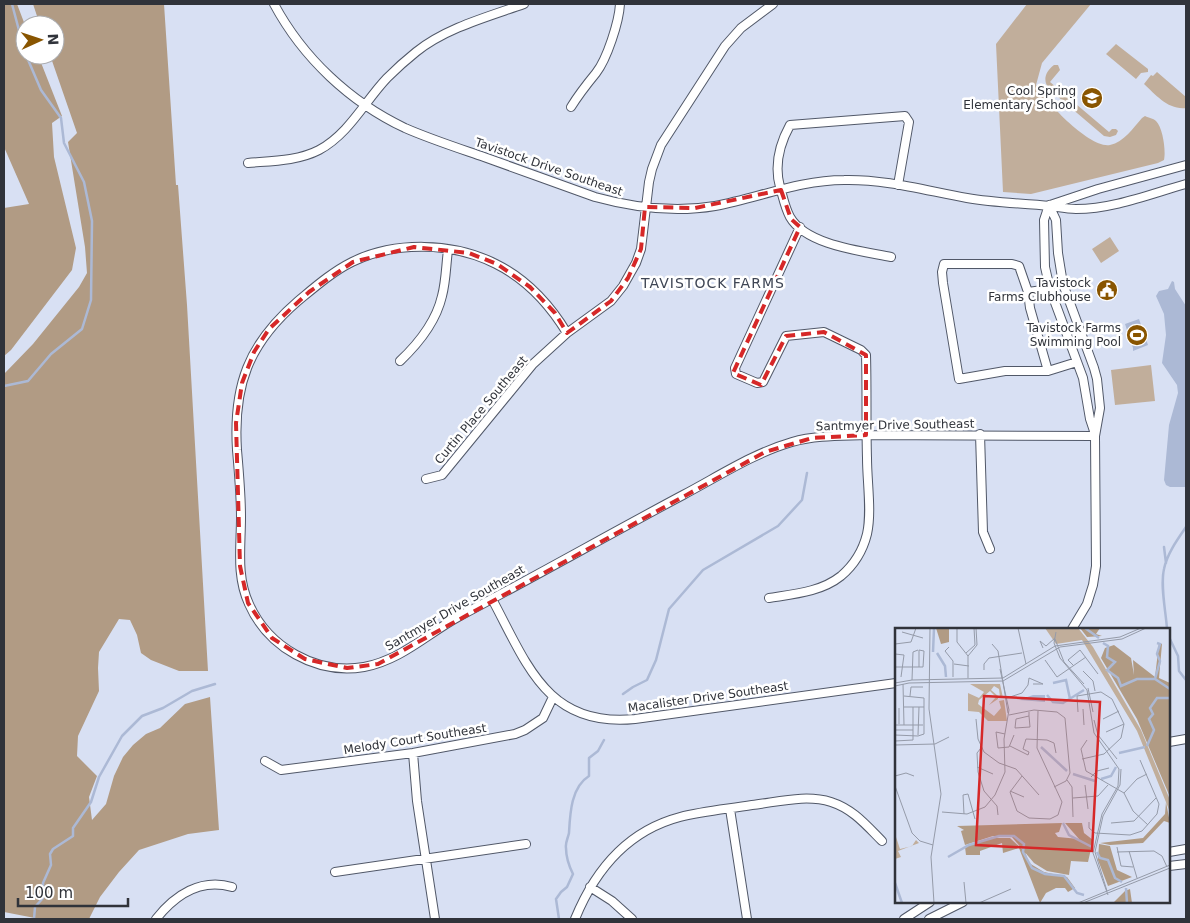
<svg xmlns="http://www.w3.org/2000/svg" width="1190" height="923" viewBox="0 0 1190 923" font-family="'DejaVu Sans',sans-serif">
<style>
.green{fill:#c1ae9b}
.forest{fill:#b19b84}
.water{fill:#acb9d5}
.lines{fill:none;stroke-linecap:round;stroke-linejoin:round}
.stream{stroke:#acb9d5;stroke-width:2.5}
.minor-casing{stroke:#515868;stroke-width:10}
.minor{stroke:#fff;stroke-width:8}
.marked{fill:none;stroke:#d62828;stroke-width:4;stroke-dasharray:10 6;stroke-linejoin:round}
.labels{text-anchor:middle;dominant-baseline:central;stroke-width:5;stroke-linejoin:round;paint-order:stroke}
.poi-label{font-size:12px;fill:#30333a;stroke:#fff;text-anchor:end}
.street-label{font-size:12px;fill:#30333a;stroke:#fff}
.neighbourhood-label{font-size:14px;letter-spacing:1px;fill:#3e4554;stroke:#fff}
.inset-river{fill:none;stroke:#acb9d5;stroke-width:2.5}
.inset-road{fill:none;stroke:#959ba9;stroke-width:1}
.view{fill:#d62828;fill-opacity:0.15;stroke:#d62828;stroke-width:2.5}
.inset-edge{fill:none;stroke:#30333a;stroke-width:2.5}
</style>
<rect width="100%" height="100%" fill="#d8e0f3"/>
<path class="green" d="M1027,4H1091L1042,63L1036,85C1045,101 1090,149 1110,145C1124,142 1133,128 1142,118L1145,116C1149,118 1153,118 1156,121C1163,128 1166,151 1164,160L1158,163L1031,194L1003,192L996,44Z
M1116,44L1148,69V72L1141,73L1136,79L1106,54Z
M1054,65H1058L1060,70L1050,82L1109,132L1112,129H1116L1118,131L1116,135L1110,137L1104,136L1050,90C1042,81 1045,72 1054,65Z
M1157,72L1186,97V108C1168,110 1156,95 1144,84L1151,75L1153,76Z
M1110,237L1119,251L1101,263L1092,249Z
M1151,365L1155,401L1115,405L1111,370Z"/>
<path class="forest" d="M4,4H17L25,25V55H38L62,116L52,123L54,157L76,248L72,270L11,350L4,356V208L29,204L4,147Z
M33,4H164L176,185H178L187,305L208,671H179L151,660L141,653L137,635L130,620L119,619L99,652L98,668L99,691L78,736L77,756L97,776L89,797L92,820L106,804L114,776L123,757L133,745L146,734L160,728L185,704L210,697L219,830L188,834L139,850L119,872L100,897L89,919H40L4,912V374L33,344L79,287L87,273L85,247L68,142L77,133L50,55H55V25H40Z"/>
<path class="water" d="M1172,281L1174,282L1175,289L1186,306V487H1170L1166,485L1164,480L1169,425L1178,393L1177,385L1162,363L1166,335L1164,314L1156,296L1159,291L1168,289Z
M1139,319L1148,345L1133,351V348L1125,324Z"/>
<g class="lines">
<path class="stream" d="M12,4L25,53
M4,386L28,381L51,354L82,329L91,300L92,221L84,182L64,143L61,118L41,90L26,55
M1164,547L1166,563
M1167,629C1166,612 1160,586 1164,569C1167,554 1177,540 1186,527
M1169,637L1178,656L1179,671L1186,680
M623,694L633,687L647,680L656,660L669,609L703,570L778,526L802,500L807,473
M34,919L35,907L43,898V883L51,865L50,854L53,849L73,836V828L91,802L99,777L122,736L142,716L163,708L192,691L215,684
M559,919L556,899L561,892L567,887L573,874C569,866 566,857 566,848C565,843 568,838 569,833C570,814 571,787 589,776V758L598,751L604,740"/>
<g class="minor-casing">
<path id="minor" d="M274,4C303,58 350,102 405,128C430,139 458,148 484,157C521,170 558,184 595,197C635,208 674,213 715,206C758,198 800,180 844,180C886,179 927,191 967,198C995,203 1022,203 1050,206C1058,207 1067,209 1076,209C1113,209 1150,194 1186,184
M571,107C579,94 587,84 596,73C607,59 619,22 620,4
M248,163C271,161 298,161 319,150C349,134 365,101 387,78C396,69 406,60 416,52C446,28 487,17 524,4
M1049,205L1056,220L1058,253L1063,284L1094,368L1097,379L1100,408L1095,436L1096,566L1093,585L1087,604L1072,629
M1049,205L1044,220L1045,267L1050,289L1083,378L1090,419L1095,434
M1050,205L1098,189L1186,165
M891,257C861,251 806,245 790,217C785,208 783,197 780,187C774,165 779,145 790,125L905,116L909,122L898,185
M1028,292L1050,289
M567,333C550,305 526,279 496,264C453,242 395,241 352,262C332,272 315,287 298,301C248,344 233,386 237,450C239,473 241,495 241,517C241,547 236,576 249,604C268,647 316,675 364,667C401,660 427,634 458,617C534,577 608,535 683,495C719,476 754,453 792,442C817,435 841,436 866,435L1095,436
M400,361C419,343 436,322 442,296C446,281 446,265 448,250
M1048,371L1030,308L1028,292L1019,266L1012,264H944L942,272L943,283L959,379L1005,371H1048L1077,362
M980,434L983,532L990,549
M426,479L442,475L533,364L567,333L611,301L623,286L636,263L641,249L649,182L652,169L661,145L725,46L741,28L773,4
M769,598C794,594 821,592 841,576C854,565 863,550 867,534C872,512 867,482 867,458C866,424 867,390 866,355L861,350L824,332L786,336L763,382L757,383L736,374L735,368L800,227
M492,599C527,664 547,728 635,719L896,683
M1169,742L1186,739
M413,753L417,801L435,919
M265,761L281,770L413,753L515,734L525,730L543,718L553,697
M730,809L747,919
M1169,852L1186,849
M1169,866L1186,864
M335,872L526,844
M590,887L612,901L632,919
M156,919C175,895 201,878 232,887
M575,919C595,870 627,831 680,817C704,811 728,809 752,805C778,802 806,794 831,802C853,809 866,825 882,841
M904,919L930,902
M929,919L963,902"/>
</g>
<use href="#minor" class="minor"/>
</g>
<path class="marked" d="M781,190L791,219L800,227L733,373L761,385L786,336L824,332L866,355V435L812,438L765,452L378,664L347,668L305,659L272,638L248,603L240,566L236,423L242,383L254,352L269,329L309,292L353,262L414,247L469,253L497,264L530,287L555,313L567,333L611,301L628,278L641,249L645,207L695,208Z"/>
<defs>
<g id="school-disc" transform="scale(1.125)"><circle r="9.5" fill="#895500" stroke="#fff"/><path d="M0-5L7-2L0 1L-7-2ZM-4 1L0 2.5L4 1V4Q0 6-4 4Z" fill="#fff"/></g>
<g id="civic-disc" transform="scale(1.125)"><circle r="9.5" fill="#895500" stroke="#fff"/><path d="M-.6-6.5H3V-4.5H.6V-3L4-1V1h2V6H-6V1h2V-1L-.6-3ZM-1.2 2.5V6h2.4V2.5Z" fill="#fff"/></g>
<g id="stadium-disc" transform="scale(1.125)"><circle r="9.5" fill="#895500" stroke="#fff"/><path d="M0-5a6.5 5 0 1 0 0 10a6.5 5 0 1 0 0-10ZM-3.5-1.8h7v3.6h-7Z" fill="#fff"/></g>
</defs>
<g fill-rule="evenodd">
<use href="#school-disc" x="1092" y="98"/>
<use href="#civic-disc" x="1107" y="290"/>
<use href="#stadium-disc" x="1137" y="335"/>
</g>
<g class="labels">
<g class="poi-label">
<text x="1076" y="91">Cool Spring<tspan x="1076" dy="14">Elementary School</tspan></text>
<text x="1091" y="283">Tavistock<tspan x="1091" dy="14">Farms Clubhouse</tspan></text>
<text x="1121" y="328">Tavistock Farms<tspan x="1121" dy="14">Swimming Pool</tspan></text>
</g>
<g class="street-label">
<text transform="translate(549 167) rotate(19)">Tavistock Drive Southeast</text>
<text transform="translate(481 410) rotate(-50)">Curtin Place Southeast</text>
<text transform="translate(895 425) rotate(-1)">Santmyer Drive Southeast</text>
<text transform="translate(455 608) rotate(-30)">Santmyer Drive Southeast</text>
<text transform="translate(708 697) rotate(-8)">Macalister Drive Southeast</text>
<text transform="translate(415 739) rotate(-9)">Melody Court Southeast</text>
</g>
<g class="neighbourhood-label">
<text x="713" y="283">TAVISTOCK FARMS</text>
</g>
</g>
<g transform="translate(895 628)">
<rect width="275" height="275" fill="#d8e0f3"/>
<path d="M150,0H183L198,19L246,102L275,172V184L242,103L187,12L161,16ZM75,56H105L108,70L105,69L104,61L99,58L96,62L103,68V71L94,77L101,69L95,63L84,72L83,76L99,88L106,80L104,73L109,72L112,93H93L84,84L73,83V65L84,70L89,64ZM0,206L5,221L17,218L21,212L24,215L3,223L6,229L0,231Z" fill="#c1ae9b"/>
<path d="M41,0H54V14L46,16ZM185,0H205L201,6L207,8L192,9ZM264,15L267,16L264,50L275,55V169L242,91L206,30L210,20L219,17L236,30L239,47L238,32L260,49ZM271,174L275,195L269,193L248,215L215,217L205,215L248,210L270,186ZM167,195L164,204L160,205L163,209L184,211L170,195H187L189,205L198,212L193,234L176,233L174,247L152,243L139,235L116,208H98L70,217L66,203L69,202L62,198ZM96,210H115L130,224L134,235L149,244L172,249L180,260L173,264L170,260H161L151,265L145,275L124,220L108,225L107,215L85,223V227H71L70,219ZM204,216L215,218L222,242L237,249L213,258L203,232ZM235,261L237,275H218L230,263Z" fill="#b19b84"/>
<path d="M138,67H150V74L124,72Z" fill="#acb9d5"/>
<path class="inset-river" d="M190,0L204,10M208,15L213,18L212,29L220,34L212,42L223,50L226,58L242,51H260L275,61M38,24L39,0M42,25L50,38L51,49M260,51L265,33L262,26L265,16L262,15M158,55L171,52L175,71M152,67L158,74L168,75L189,62M252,118L259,102L254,91L258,86L255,80L262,70H275M146,119L172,143M224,125L250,119M178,146L200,153M206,151L216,148L221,139M168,195L174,207L197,219M202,224L205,230L213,232L220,250L227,254M53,229L74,217L104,208H119L129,216L128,224L137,240L150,246L169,248L182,265L189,267M0,255L7,275M231,260L232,275"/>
<path class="inset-road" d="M35,0L34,81L46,166L36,229L39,275M62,0V14L73,28M123,0L131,36M7,4L28,10M161,4L159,15L165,30L192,62L199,105L224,141L223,158L207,186L198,225L213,267M160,11L169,34L189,56M0,16L16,14L21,0M97,16L103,23L113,85M54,19L50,23L58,33V49M148,20L145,13L151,18L160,10M24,22V39M71,25L80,17L79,0M0,26L9,27L6,49M150,32L162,49L191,29M59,36L74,38M179,38L173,32L185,22L203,46M0,39H28L29,23L24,22M89,42V36L94,30L127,25M188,43L198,53L200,63M73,50V28L82,17L81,0M17,52L18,24L23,22M0,55L17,52L108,50L160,18L225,9L246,0M8,56L9,97M133,57L134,50L148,56H138M0,58L14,55L108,53L165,19L227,11L251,0M193,60L198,84M9,68L29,70V106L23,108M15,68L16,59H28M112,70L127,65L133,57M9,79H29M188,81L189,97M134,84V88L135,99L120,100L121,91L134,88M183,84L182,68L206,64L217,71L229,96L226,110L209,126L187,131M114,87L139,82L162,84L170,90L175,145L171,153L159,159M81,91L83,111L89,124L104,135L121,141L144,167M208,91L224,83M199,92L203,107L222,131M4,96V80M0,97H28M0,102H18M211,104L229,96M110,106L101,104L103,120L114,119L119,107M0,107L23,108M23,107L24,79M192,112L186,121L191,143L229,165L238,183L253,197M0,113L18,112V79M0,117L40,116L54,109M115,118L133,127L134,124L128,121L131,111L152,112L159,115L161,125M86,120L82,125L83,144L89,163L102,178L103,187M82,139L98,146M0,148L11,145L19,148M127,148L115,164L122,183L134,190L155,191L163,187L167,174L142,120L143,83M196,149L202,143L214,140M172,152L177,159L178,189M190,157L193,181M0,158L17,205L25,213L38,217M115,163L129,169M229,165L242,151L252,146M178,170L203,168L213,157M47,184L72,186L90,179L100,167L110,144L109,111L114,82L105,41M69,186L68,167L73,166L80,191M194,194V200L200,205L235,207L247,203L262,186L264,176L245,132M216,195L239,193L261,170M222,219L226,238L238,239M234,223L242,250M222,224L259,223L267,228L272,239M69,254L71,275M212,263L200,224L208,188L225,157L226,141M84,275L116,261M183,275L275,237M188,275L275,240"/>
<path class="view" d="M89,68L205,74L197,223L81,217Z"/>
<rect width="275" height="275" class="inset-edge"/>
</g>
<rect width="1190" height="923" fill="none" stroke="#30333a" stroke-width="10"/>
<g transform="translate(40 40) rotate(87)"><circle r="24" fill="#ffffff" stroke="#acadb0"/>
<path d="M0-4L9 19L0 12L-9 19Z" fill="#895500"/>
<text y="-8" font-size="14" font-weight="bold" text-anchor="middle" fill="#30333a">N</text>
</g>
<path d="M18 898v8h110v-8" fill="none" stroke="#30333a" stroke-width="2.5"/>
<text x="25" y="898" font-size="15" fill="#30333a" stroke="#ffffff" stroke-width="4" paint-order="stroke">100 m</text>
</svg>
